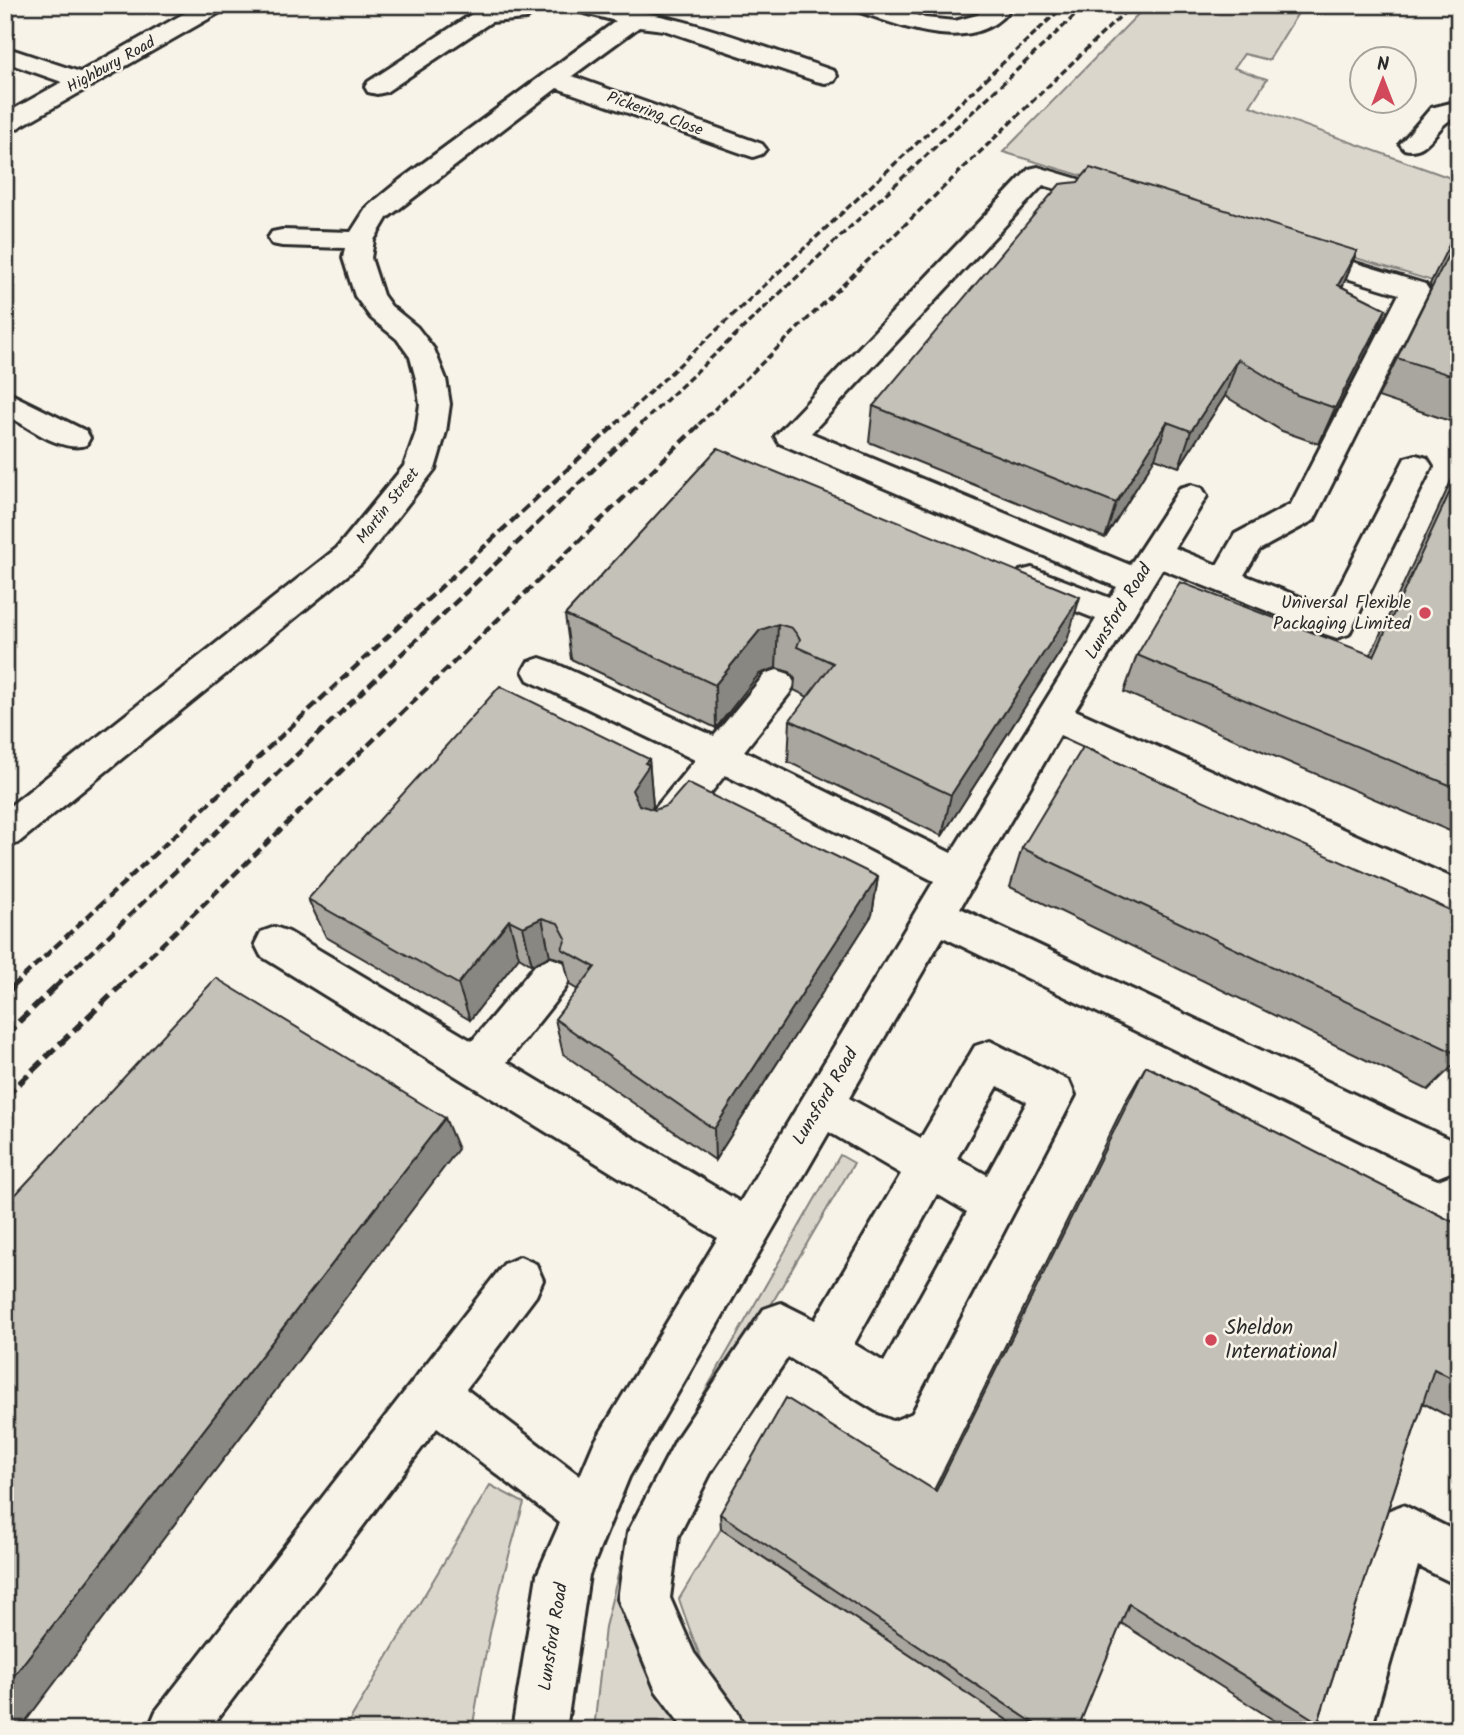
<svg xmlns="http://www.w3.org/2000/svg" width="1464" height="1735" viewBox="0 0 1464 1735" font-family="Kalam,sans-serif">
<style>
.green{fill:#dad6cc;stroke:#82807c;stroke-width:2}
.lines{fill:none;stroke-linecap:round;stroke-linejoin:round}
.minor-casing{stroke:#2b2b2b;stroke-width:6}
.minor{fill:#f7f3e8;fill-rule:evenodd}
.rail-far2{stroke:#2b2b2b;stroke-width:3.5;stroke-dasharray:7 3.5;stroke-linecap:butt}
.rail-far1{stroke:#2b2b2b;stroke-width:4.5;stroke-dasharray:10 4.5;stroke-linecap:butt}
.rail{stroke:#2b2b2b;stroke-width:6;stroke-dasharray:13 6;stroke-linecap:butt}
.wall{fill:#a9a69f;stroke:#2b2b2b;stroke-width:2}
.shaded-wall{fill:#898782;stroke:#2b2b2b;stroke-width:2}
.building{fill:#c4c1b9;stroke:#2b2b2b;stroke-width:2}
.poi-dot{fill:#d1495b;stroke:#f7f3e8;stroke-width:2.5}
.labels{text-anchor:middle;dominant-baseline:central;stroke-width:5;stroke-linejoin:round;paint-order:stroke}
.far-street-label{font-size:16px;fill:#2b2b2b;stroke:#f7f3e8}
.poi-label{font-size:18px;fill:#2b2b2b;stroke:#f7f3e8;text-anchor:end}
.street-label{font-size:18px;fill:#2b2b2b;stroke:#f7f3e8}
.near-poi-label{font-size:21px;fill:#2b2b2b;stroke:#f7f3e8;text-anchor:start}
</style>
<rect width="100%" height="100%" fill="#f7f3e8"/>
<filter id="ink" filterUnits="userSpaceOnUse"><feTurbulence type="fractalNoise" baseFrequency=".0143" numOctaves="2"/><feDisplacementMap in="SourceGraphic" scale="14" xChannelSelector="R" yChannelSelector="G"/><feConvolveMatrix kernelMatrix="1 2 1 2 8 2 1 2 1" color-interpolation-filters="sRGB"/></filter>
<g filter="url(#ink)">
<path class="green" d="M1147,5H1303L1269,60L1244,54L1234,68L1267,79L1250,106L1459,181V289L1003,152Z
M840,1155L854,1163L654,1505L688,1730H594L605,1627L622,1559L651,1486Z
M490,1485L524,1503C501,1578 484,1652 472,1730H358L348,1723Z
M721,1529L1022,1730H752C712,1697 695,1646 679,1599Z"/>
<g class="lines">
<g class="minor-casing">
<path id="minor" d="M199,5H227L224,10L14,130L5,133V114L62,82L5,62V47L80,72Z
M515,5H542L526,19L491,22L386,92L377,94L368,92L365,87L368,82L478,10Z
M570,5C661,5 747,42 834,71L837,76L834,81L825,83L816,81L664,30L639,27L572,76L762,144L766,149L762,154L753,157L744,154L557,88L387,218L374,240L371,258L383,295L391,306L417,327L434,349L446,379L450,404L446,432L435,469L361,564L18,843L5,848V810L337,548L404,466L416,432L420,404L416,379L410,357L397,339L371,318L355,296L343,258L345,248L282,246L272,244L268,238L272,232L282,230L351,232L367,207L400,180L616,21L573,10Z
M851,5H886L925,18L955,21L977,15L989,5H1013C976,59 902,26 854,10Z
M1459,101V116C1435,122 1431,156 1404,149L1400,144L1431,108Z
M1038,167L1125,193L1129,199L1125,205L1116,207L1043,185L811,433L1130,565L1180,488L1191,485L1202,488L1207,496L1175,548L1217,565L1235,534L1291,504L1399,294L1290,261L1286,255L1290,249L1300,247L1310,249L1425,284L1429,290L1314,520L1259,550L1244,575L1328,608L1405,458L1416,455L1427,458L1432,466L1349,634L1337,638L1325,634L1162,569L1075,710L1459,881V916L1060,735L960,908L1453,1141L1459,1154L1453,1171L1438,1177L1423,1171L943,937L849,1098L921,1138L975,1046L990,1041L1069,1081L1075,1095L910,1411L893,1418L876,1411L788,1357L711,1472L678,1537L670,1598L694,1653L737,1711L745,1730H685L656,1691L618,1599L628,1532L677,1438L764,1309L781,1303L815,1320L901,1174L829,1132L629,1477L589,1575L566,1730H512L537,1575L560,1523L437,1428L209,1730H148L156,1711L504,1264L520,1257L536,1264L543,1280L536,1296L466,1389L580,1476L594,1443L718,1238L261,956L255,944L261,932L275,927L289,932L472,1041L537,963L551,958L565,963L571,976L565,989L507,1062L740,1202L934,881L725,775L674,839L661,844L648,839L642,828L648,817L695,760L528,680L523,671L528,662L540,658L552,662L714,736L765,674L777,670L789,674L795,684L789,694L744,751L951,853L1096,619L1020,589L1015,580L1020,571L1032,568L1110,598L1117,587L779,443L775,436L1029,169ZM998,1086L1027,1102L987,1175L957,1158ZM937,1194L967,1212L884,1362L854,1344Z
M5,391L86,431L90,438L86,445C60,453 28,426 5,414Z
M1403,1505L1459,1533V1586L1418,1566L1371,1730H1317L1378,1530L1385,1512Z"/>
</g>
<use href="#minor" class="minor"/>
<path class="rail-far2" d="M616,424L1065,5
M641,424L1086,5
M699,424L1132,5"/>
<path class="rail-far1" d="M12,987L617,423
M55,987L642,423
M118,987L701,423"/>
<path class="rail" d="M5,994L14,986
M5,1035L56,986
M5,1097L120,986"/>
</g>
<path class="wall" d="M1449,245L1459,248V424L1378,397L1431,289L1430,284Z
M1357,251L1342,287L1386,309L1370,346L1319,444L1282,431L1225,396L1179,467L1155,458L1105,538L869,442L873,406Z
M718,448L1067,641L942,836L788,762L790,720L808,697L794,690L795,679L790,672L776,668L759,674L716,728L571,659L565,615Z
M1459,464V835L1124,692L1137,655L1371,654Z
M649,759L653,806L651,809L878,877L872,915L715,1160L563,1054L555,1019L578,990L570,985L564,960L550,956L532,965L519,957L470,1020L326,937L308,899Z
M1022,848L1459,914V1060L1428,1090L1010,887Z
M1146,1066L1459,1225V1422L1423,1403L1318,1722L1283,1726L1121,1623L1077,1730H1022L721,1529L720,1514L934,1490L1127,1099Z"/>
<path class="shaded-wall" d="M1357,251L1342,288L1338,285Z
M1386,309L1370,346L1319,444L1335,408Z
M1238,359L1225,396L1179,467L1191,431Z
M1167,422L1155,458L1105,538L1116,503Z
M1080,597L1067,641L942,836L951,795Z
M778,624L776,668L759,674L716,728L715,685L760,630Z
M649,759L653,806L636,831L632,790L645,763Z
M878,877L872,915L715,1160L714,1129Z
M542,918L550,956L532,965L523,927Z
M509,920L519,957L470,1020L458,984Z
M445,1118L458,1149L19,1730H5V1687Z"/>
<path class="building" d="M1090,168L1357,251L1338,285L1386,309L1335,408L1297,395L1238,359L1191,431L1167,422L1116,503L873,406L1060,184L1078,182Z
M1449,245L1459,248V378L1397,358L1450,251Z
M718,448L1080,597L951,795L790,720L833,663L797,647L800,639L792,628L778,624L760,630L715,685L565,615Z
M1459,472V789L1137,655L1180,582L1374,656Z
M500,686L649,759L645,763L649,765L632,790L639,805L655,810L668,805L687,783L878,877L714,1129L555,1019L595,967L562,949L566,938L558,923L542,918L523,927L509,920L458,984L308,899Z
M1083,747L1459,914V1055L1022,848Z
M216,978L445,1118L5,1687V1206Z
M1146,1066L1459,1225V1382L1434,1369L1318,1722L1129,1604L1077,1730H1044L720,1514L786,1398L936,1491Z"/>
</g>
<g class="poi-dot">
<circle cx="1425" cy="613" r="7"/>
<circle cx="1211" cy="1340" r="7"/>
</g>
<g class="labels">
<g class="far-street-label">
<text transform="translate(111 65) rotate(-29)">Highbury Road</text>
<text transform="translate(655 114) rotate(20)">Pickering Close</text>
<text transform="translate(388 506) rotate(-52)">Martin Street</text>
</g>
<g class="poi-label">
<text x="1411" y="603">Universal Flexible<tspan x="1411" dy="21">Packaging Limited</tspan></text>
</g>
<g class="street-label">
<text transform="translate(1119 612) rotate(-58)">Lunsford Road</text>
<text transform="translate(826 1097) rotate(-59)">Lunsford Road</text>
<text transform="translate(554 1637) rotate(-81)">Lunsford Road</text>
</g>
<g class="near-poi-label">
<text x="1225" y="1328">Sheldon<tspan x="1225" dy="24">International</tspan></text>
</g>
</g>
<rect width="1464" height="1735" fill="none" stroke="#f7f3e8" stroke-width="28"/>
<rect x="14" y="14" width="1436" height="1707" fill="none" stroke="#2b2b2b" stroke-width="2.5" filter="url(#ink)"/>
<g transform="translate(1383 80)"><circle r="33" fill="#f7f3e8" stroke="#a5a39c" stroke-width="2"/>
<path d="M0-5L12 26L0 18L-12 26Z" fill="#d1495b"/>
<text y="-10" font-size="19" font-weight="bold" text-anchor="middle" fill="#2b2b2b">N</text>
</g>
</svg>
